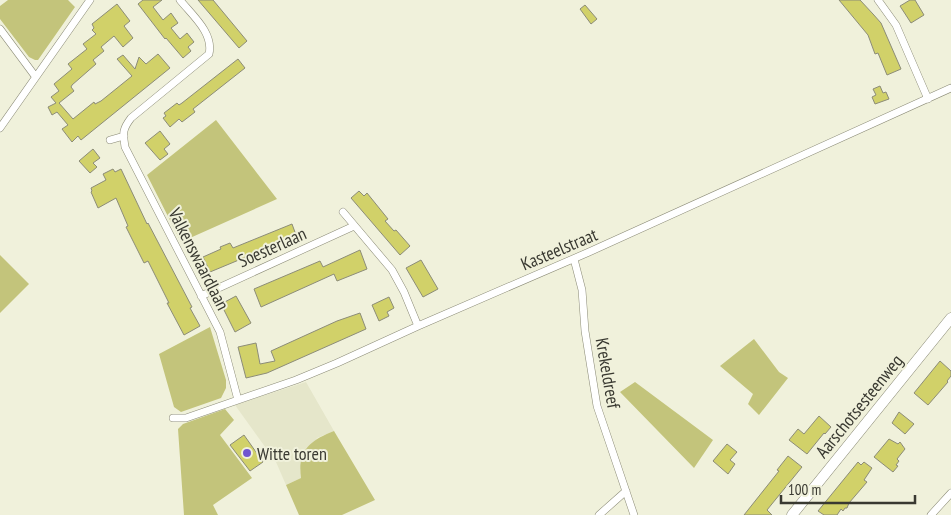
<svg xmlns="http://www.w3.org/2000/svg" width="951" height="515" viewBox="0 0 951 515" font-family="'PT Sans Narrow',sans-serif">
<style>
.built{fill:#e5e6ca}
.green{fill:#c3c47b}
.building{fill:#d1d169;stroke:#8c8c78}
.lines{fill:none;stroke-linecap:round;stroke-linejoin:round}
.minor-casing{stroke:#8b8b77;stroke-width:8}
.secondary-casing{stroke:#8b8b77;stroke-width:11}
.minor{stroke:#fff;stroke-width:7}
.secondary{stroke:#fff;stroke-width:10}
.poi-dot{fill:#7056d0;stroke:#f0f1db;stroke-width:2}
.labels{text-anchor:middle;dominant-baseline:central;stroke-width:4;stroke-linejoin:round;paint-order:stroke}
.street-label{font-size:18px;fill:#393931;stroke:#f0f1db}
.poi-label{font-size:18px;fill:#393931;stroke:#f0f1db;text-anchor:start}
</style>
<rect width="100%" height="100%" fill="#f0f1db"/>
<path class="built" d="M306,382L334,431L317,438L300,470L301,478L286,485L276,462L235,405Z"/>
<path class="green" d="M8,0H68L75,7L38,60H35L29,57L0,19V6Z
M216,120L277,199L181,242L147,175Z
M0,255L29,284L0,313Z
M210,327L226,380V388L221,398L181,412L174,407L159,354Z
M754,339L779,372L788,378L759,415L748,404L753,394L720,366Z
M635,382L713,440L694,468L620,392Z
M225,409L234,420L220,435L252,478L213,505L218,515H184L178,429L183,424Z
M334,431L375,500L342,515H299L286,485L301,478C297,450 311,440 334,431Z"/>
<path class="building" d="M143,0H162L153,7L163,20L171,13L178,23L171,28L180,39L187,33L194,42L188,47L191,51L183,58L166,38L165,39L138,4Z
M198,0H213L247,41L239,48Z
M839,0H860L873,14L881,23L901,69L887,75L878,53L875,54L868,35Z
M910,0H915L924,15L911,23L900,6Z
M117,4L130,21L124,26L133,38L123,47L114,36L101,47L104,51L93,60L96,64L72,85L71,87L74,91L59,103L73,119L94,102L95,104L101,101L132,76L117,59L123,55L135,69L139,57L146,64L158,54L170,68L81,140L78,136L72,142L62,129L68,125L57,112L52,115L48,107L56,103L51,97L59,91L54,84L72,69L68,64L87,49L83,44L96,34L92,30L94,28L92,24Z
M585,5L597,19L591,24L580,9Z
M238,59L245,68L193,109L195,112L182,122L179,119L170,127L163,118L166,116L164,113L177,103L179,105L182,103Z
M880,86L883,93L886,92L889,99L875,104L872,97L876,95L873,89Z
M160,131L170,144L164,149L168,154L160,160L145,143Z
M93,149L100,158L93,163L97,167L90,173L79,161Z
M113,169L115,172L121,169L147,224L148,223L192,307L190,308L200,326L184,335L167,303H169L148,261L144,263L126,227L128,226L116,198L98,208L91,192L92,191L91,188L106,180L103,174Z
M359,191L364,196L367,193L388,219L385,221L394,231L396,230L410,246L400,255L351,198Z
M292,224L296,235L268,245L269,249L247,258L246,257L210,272L203,257L221,249L220,247L230,243L233,248Z
M360,250L367,269L337,281L334,274L261,307L254,289L320,261L323,267Z
M421,260L438,289L423,297L406,268Z
M236,296L251,323L235,332L221,304Z
M389,297L394,308L387,312L389,316L379,321L372,305Z
M360,313L366,329L267,373L246,378L238,347L256,343L260,364L275,361L271,351L337,321Z
M940,361L951,371V376L947,381L948,382L928,405L914,393Z
M899,412L914,424L905,434L892,423Z
M819,416L831,427L825,434L824,433L807,454L789,440L798,429L804,434Z
M244,435L263,462L250,471L230,445Z
M889,439L898,444L900,442L905,449L897,459L899,461L896,465L898,466L893,472L874,457Z
M727,444L737,452L730,460L735,464L728,474L713,461Z
M788,456L802,467L767,510L772,515H744L779,471L777,470Z
M858,462L861,465L864,462L872,468L864,480L867,482L849,503L847,508H845L843,511L841,509L837,515H824L818,511Z"/>
<g class="lines">
<g class="minor-casing">
<path id="minor" d="M180,0C192,15 214,33 209,54L131,118C122,130 123,133 125,147L220,332L238,400
M878,0L896,25L928,99
M0,29L35,76
M0,128L90,0
M110,140L124,136
M343,212L392,270L404,292L418,326
M574,259L582,290L585,331L597,406L634,515
M201,296L354,226
M173,418H186L296,380L337,363L418,326L589,252L951,88
M599,515L626,491
M931,515L951,493"/>
</g>
<g class="secondary-casing">
<path id="secondary" d="M792,515L951,318"/>
</g>
<use href="#minor" class="minor"/>
<use href="#secondary" class="secondary"/>
</g>
<circle class="poi-dot" cx="247" cy="453" r="5"/>
<g class="labels">
<g class="street-label">
<text transform="translate(272 247) rotate(-24)">Soesterlaan</text>
<text transform="translate(559 249) rotate(-23)">Kasteelstraat</text>
<text transform="translate(199 259) rotate(63)">Valkenswaardlaan</text>
<text transform="translate(608 373) rotate(80)">Krekeldreef</text>
<text transform="translate(859 406) rotate(-51)">Aarschotsesteenweg</text>
</g>
<g class="poi-label">
<text x="257" y="453">Witte toren</text>
</g>
</g>
<path d="M781 495v8h134v-8" fill="none" stroke="#393931" stroke-width="2.5"/>
<text x="788" y="495" font-size="15" fill="#393931" stroke="#f0f1db" stroke-width="4" paint-order="stroke">100 m</text>
</svg>
